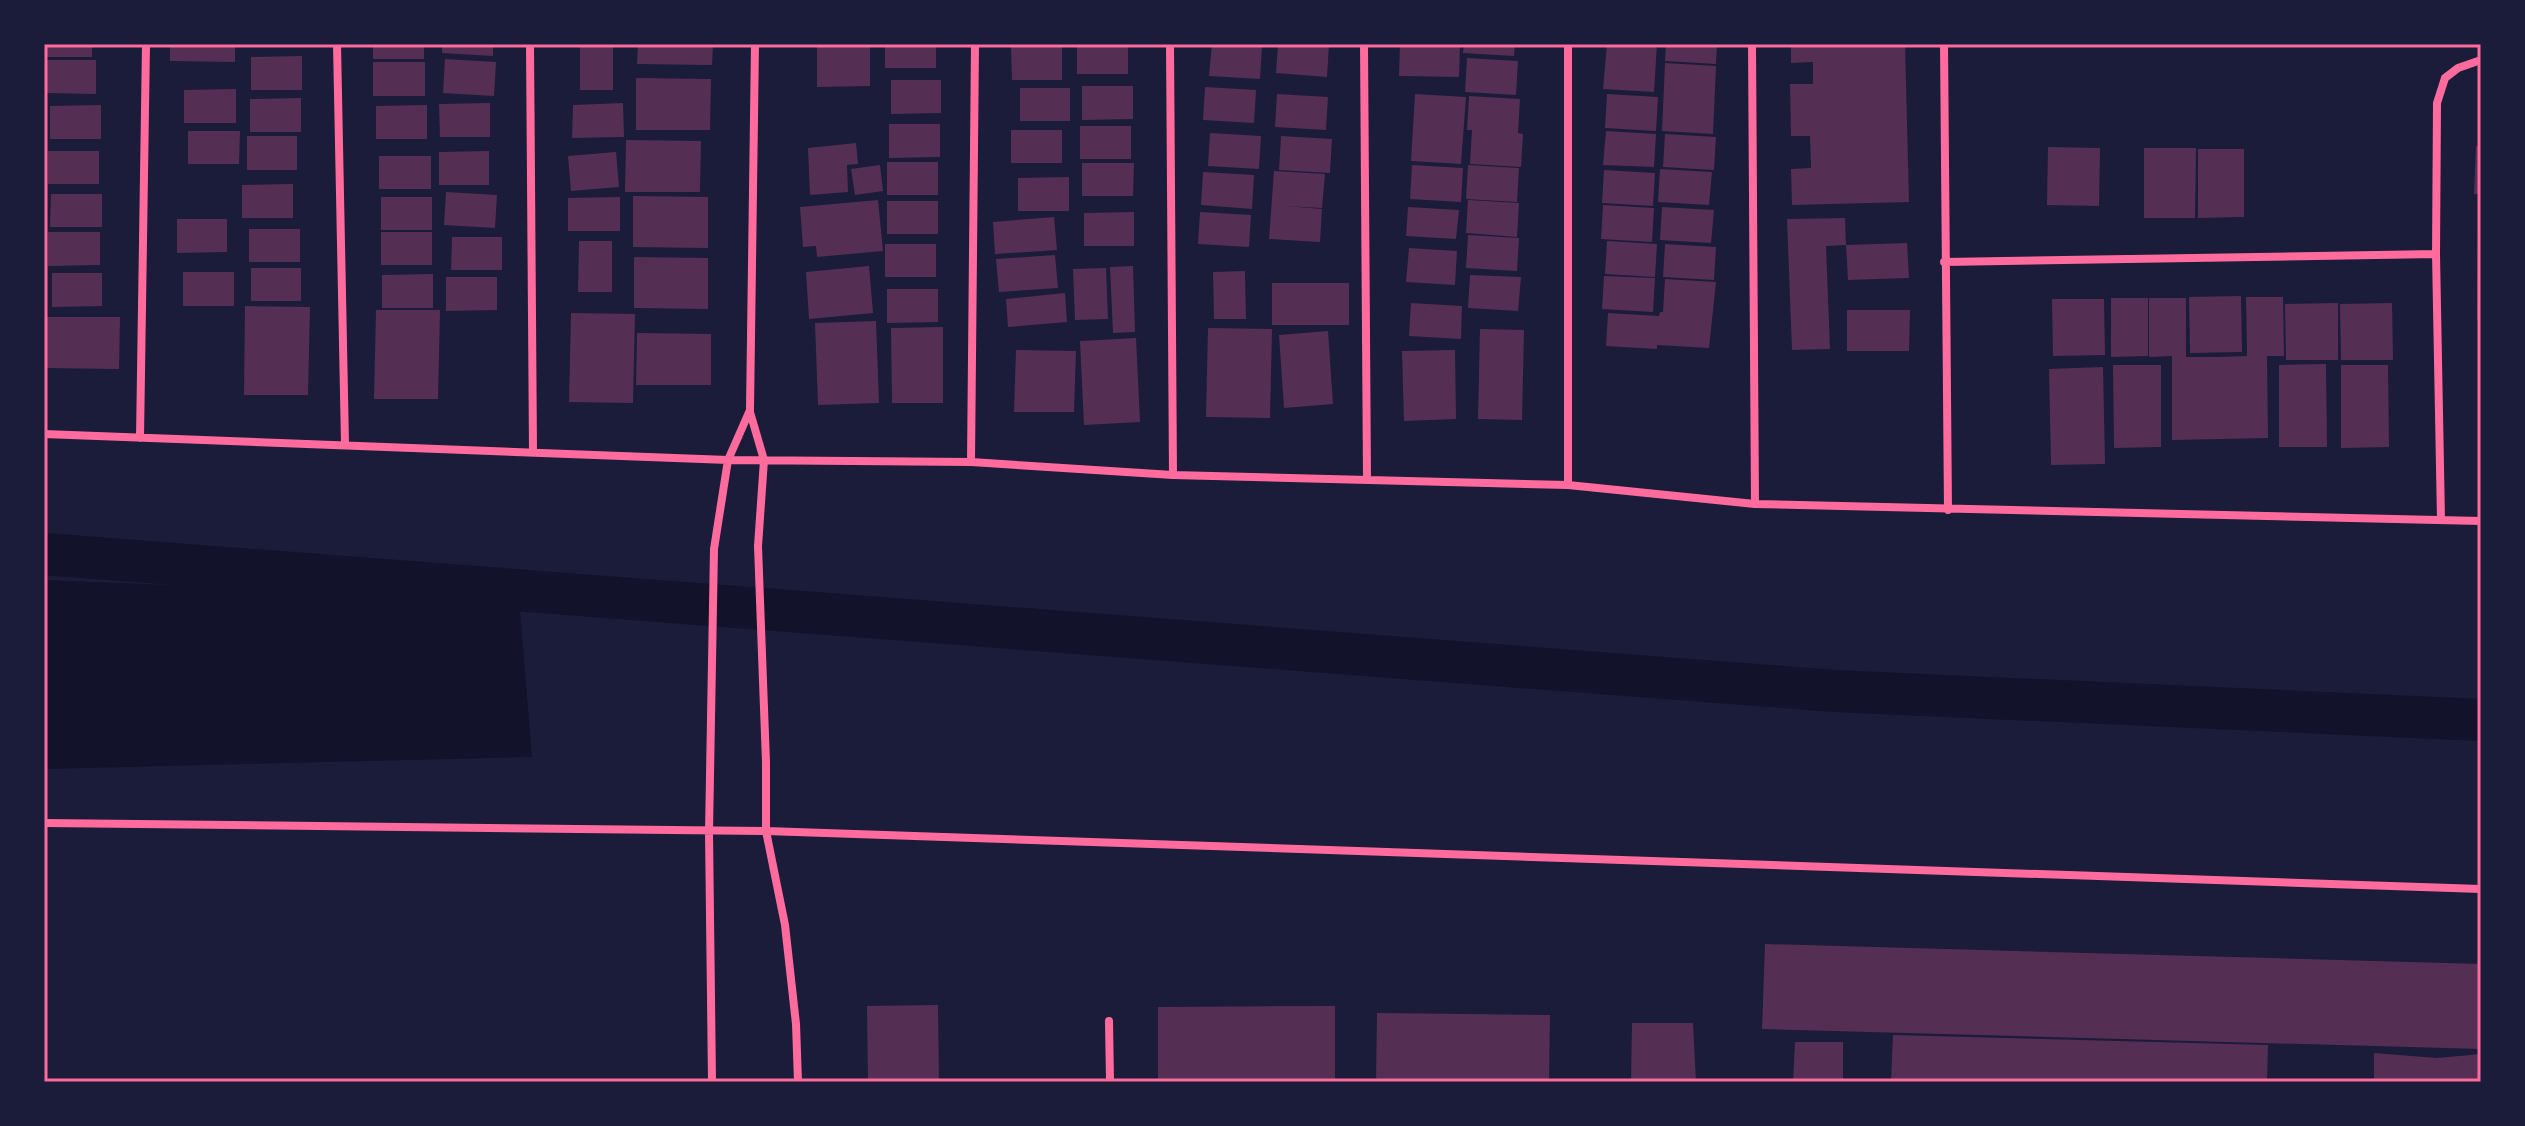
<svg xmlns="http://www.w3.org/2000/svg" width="2525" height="1126" viewBox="0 0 2525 1126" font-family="'Roboto Condensed',sans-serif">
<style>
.water{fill:#12122b}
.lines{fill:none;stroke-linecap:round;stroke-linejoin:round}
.canal{stroke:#12122b;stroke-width:42}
.building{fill:#542f53}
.minor{stroke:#ff6b9d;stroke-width:8}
.neatline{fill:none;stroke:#ff6b9d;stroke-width:3}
</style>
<rect width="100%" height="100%" fill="#1b1b3a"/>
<path class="water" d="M44,580L519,599L532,757L44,769Z"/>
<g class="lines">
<path class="canal" d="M44,554L1835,691L2481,720"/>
</g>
<path class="building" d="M44,44H92V57H44Z
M170,44H235V62L170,61Z
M373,44H424V59H373Z
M442,44H493V56L442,53Z
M580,44H613V90H580Z
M638,44H713L712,65L637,64Z
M817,44H870V86L817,87Z
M885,44H936V68H885Z
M1077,44H1128V74H1077Z
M1212,44L1262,46L1260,79L1209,76Z
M1278,44H1329L1327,77L1276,73Z
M1400,44H1460L1459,77L1399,76Z
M1464,44H1515L1514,56L1463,53Z
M1607,44H1657L1654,92L1603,89Z
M1666,44H1717L1716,64L1665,61Z
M1791,44H1905L1909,202L1792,205L1791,169L1811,168L1810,136H1791L1790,84H1813V62L1791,63Z
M1011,47H1062V80H1012Z
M302,56V90H251V57Z
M1467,58L1518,61L1516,95L1465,92Z
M445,59L496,62L494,96L443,93Z
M45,60H96V94L45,93Z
M373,62H425V96H373Z
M1665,63L1716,66L1713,134L1662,131Z
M636,78L711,79L710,130H636Z
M891,80H941V113L891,114Z
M1082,86H1133V119L1082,120Z
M1205,87L1256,90L1254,123L1203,120Z
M1020,88H1070V121H1020Z
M236,89V123H184V90Z
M1277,94L1328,97L1326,130L1275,127Z
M1415,94L1466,97L1461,164L1411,161Z
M1607,94L1658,97L1656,131L1605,128Z
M1469,96L1520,99L1518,133L1523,134L1521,167L1470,164L1472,130H1467Z
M301,98V132H250V99Z
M490,103V137H440L439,104Z
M623,103L624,137L572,138L573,105Z
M101,105V139H50V106Z
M427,105V139H376V106Z
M889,124H940V157L889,158Z
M1080,126H1131V159H1080Z
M1011,130H1062V163H1011Z
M188,131H240L239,164H188Z
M1606,131L1656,134L1654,167L1603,165Z
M1210,133L1261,136L1259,169L1208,166Z
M1665,134L1716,137L1714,170L1663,167Z
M247,136H297V170H247Z
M1281,136L1332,139L1330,173L1279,170Z
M626,140L701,141L700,192H625Z
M856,143L858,164L847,165L848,192L810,195L808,148Z
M2476,146L2481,147V194H2474Z
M2048,147L2100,148L2099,206L2047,205Z
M2144,148H2196L2195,218H2144Z
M2198,149H2244V217L2198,218Z
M48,151H99V184H48Z
M489,151V185H439V152Z
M616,152L619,187L571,191L568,156Z
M379,156H431V189H379Z
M887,162H938V195H887Z
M1082,163H1134L1133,196H1082Z
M880,165L883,191L855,195L851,169Z
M1412,165L1463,168L1461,202L1410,199Z
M1468,165L1519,168L1517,202L1466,199Z
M1660,169L1712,172L1709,205L1658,202Z
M1604,170L1655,173L1653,206L1602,203Z
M1274,171L1325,174L1322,208L1285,206L1322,209L1320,242L1269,239Z
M1203,172L1254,175L1252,209L1201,205Z
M1069,177V211H1018V178Z
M293,184V218H242V185Z
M446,192L497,195L495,228L444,225Z
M51,194H102V227H50Z
M633,196L708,197V248L633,247Z
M381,197H432V230H381Z
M620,197V231H568V198Z
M878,200L883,251L817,257L816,246L803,247L800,207Z
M1468,200L1519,203L1517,237L1466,233Z
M887,201H938V234H887Z
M1603,205L1654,208L1652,242L1601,239Z
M1408,207L1459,210L1456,239L1406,236Z
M1662,207L1714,210L1711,243L1660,240Z
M1134,212V246H1084V213Z
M1200,212L1251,215L1249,247L1198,244Z
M1054,217L1057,250L995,254L993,222Z
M1845,218L1846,245L1826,246L1830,349L1792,350L1787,219Z
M177,219H227V252L177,253Z
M2478,225L2481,226V320H2477Z
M249,229H300V262H249Z
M48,232H100V265L48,266Z
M381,232H432V265H381Z
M1468,235L1519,238L1517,271L1466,268Z
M452,237H502V270H451Z
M579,241H612V292H578Z
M1607,241L1657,244L1655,277L1605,274Z
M1907,243L1909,278L1848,280L1846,245Z
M885,244H936V277H885Z
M1665,244L1716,247L1714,280L1663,277Z
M1409,248L1457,251L1455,285L1406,282Z
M1055,255L1058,288L999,292L996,259Z
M634,257L708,258V309L634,308Z
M869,266L873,313L809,319L806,272Z
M1133,266L1135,332L1113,333L1110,267Z
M251,268H301V301H251Z
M1106,268L1108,319L1075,320L1073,269Z
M1245,271L1246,319H1214L1213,272Z
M183,272H234V306H183Z
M52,273H102V306L52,307Z
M433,274V308H382V275Z
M1470,275L1521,277L1518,311L1468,308Z
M1604,276L1655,278L1653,312L1602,309Z
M446,277H497V310L446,311Z
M1665,279L1716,282L1709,348L1657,345V349L1606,346L1608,313L1659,316L1660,312H1663Z
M1272,283H1349V325H1272Z
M887,289H938V322L887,323Z
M1065,293L1067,322L1008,327L1006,299Z
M2241,296L2242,352L2190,353L2189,297Z
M2246,297H2283L2284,356H2267L2268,438L2172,440V356L2149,357V298H2186V357H2219L2247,356Z
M2111,298H2148V356L2111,357Z
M2052,299H2104L2105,355L2053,356Z
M1411,303L1462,306L1461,339L1409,336Z
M2338,303V360H2286L2285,304Z
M2392,303L2393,360H2341L2340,304Z
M245,306L310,307L308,395H244Z
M376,310H440L438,399H374Z
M1847,310H1910L1909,351H1847Z
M571,313L635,314L633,403L569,402Z
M45,317H120L119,369L45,368Z
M876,321L879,403L818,405L815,323Z
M943,327V403H892L891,328Z
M1208,328L1272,329L1270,418L1206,417Z
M1480,329L1524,330L1522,420L1478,419Z
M1328,331L1333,404L1284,408L1279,335Z
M637,333L711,334V385H636Z
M1136,338L1140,422L1084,425L1080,341Z
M1016,350L1076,351L1074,412H1014Z
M1455,350L1456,419L1404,421L1402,351Z
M2326,364L2327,447H2279V365Z
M2113,365H2161V447L2114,448Z
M2341,365H2388L2389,447L2341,448Z
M2103,367L2105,464L2051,465L2049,369Z
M1765,944L2481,964V1049L1762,1029Z
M938,1005L939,1082H868L867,1006Z
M1335,1006V1082H1158V1007Z
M1377,1013L1550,1015L1549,1082H1376Z
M1632,1023H1693L1696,1082H1631Z
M1893,1035L2268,1045L2267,1082H1891Z
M1795,1042H1843V1082H1793Z
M2374,1053L2437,1058L2481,1054V1082H2374Z"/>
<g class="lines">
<path class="minor" d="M337,44L345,444
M530,44L533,452
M1170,44L1173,475
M1364,44L1367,479
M1568,44V485
M1752,44L1755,504
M1944,44L1948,510
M2436,254L2437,103L2445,78L2458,68L2481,60
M1944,262L2436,254L2441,520
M750,412L764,460L758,546L766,762V831L785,925L796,1024L798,1082
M44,434L728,460L971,462L1173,475L1568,485L1755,504L2481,521
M140,438L146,44
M971,462L975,44
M44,823L766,831L2481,889
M1109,1021L1110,1082
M712,1082L709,832L714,549L728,460L750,410L755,44"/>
</g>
<rect width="2525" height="1126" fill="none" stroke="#1b1b3a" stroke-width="92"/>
<rect x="46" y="46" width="2433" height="1034" class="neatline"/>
</svg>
